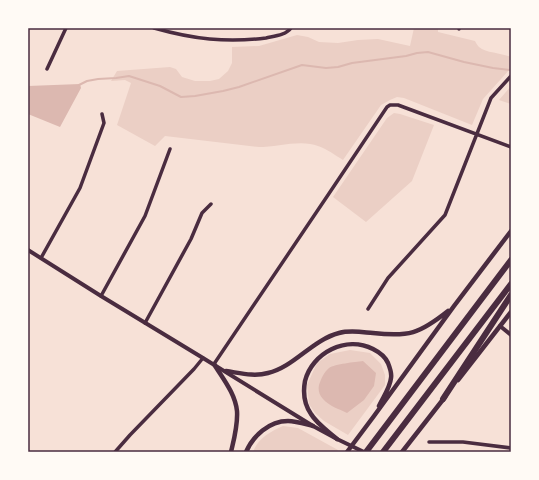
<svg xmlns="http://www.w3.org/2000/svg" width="539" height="480" viewBox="0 0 539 480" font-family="Karla,sans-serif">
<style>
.green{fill:#ebcfc5}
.water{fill:#dcb8b0}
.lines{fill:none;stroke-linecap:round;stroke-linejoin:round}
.stream{stroke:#dcb8b0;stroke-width:2}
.minor{stroke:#4a2c40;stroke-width:3.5}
.tertiary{stroke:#4a2c40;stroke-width:4}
.secondary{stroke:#4a2c40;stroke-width:4.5}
.motorway{stroke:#4a2c40;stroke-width:6}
.neatline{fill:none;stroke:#4a2c40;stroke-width:1.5}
</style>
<rect width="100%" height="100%" fill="#f7e1d7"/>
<path class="green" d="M414,28H438V32L475,41C476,43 478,46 479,47C486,53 502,53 511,57V68L483,99L472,125L404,98L397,97L390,100L381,105L343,160C335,155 327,149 318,146C302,139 276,147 259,147L165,136L155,146L117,125L131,83L125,80L111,81L117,71L170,67L176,69L182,77L195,81H210L219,79L228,71L232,63V47L259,46L297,35L308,37L319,42L338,43L358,40L378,39L410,46Z
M511,86V104L499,100Z
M394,113L400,114L434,125L412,181L366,222L333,197L387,118Z
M350,350L370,353L381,364L385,375V385L348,435L324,421L315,413L309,404L307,385L317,363L330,354Z
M283,426L298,428L338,450L337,452H253C258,438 270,432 283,426Z"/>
<path class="water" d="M80,84L81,88L60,127L28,114V86Z
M363,361L376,373L374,386L364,400L347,413C339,409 329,406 323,399C319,395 318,390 319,385C321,379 324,372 329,368C335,364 355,362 363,361Z"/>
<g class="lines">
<path class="stream" d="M79,85L87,81L98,79L116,78L129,76L160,86L181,97L195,96L223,91L239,87L302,65L326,68L338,67L352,63L406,56L417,53L428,52L464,62L493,68L510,70"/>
<path class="minor" d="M154,28C193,39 226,43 266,38C275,36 286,35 291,28
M459,29V28
M47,69L66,28
M41,258L80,188L104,123L102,114
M101,296L145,216L170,149
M368,309L388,278L445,215L491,98L511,76
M145,323L191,239L202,213L211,204
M214,364L328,195L387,107L390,105H398L511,147
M429,442H463L511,448
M115,452L130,435L194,369L203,358"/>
<path class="tertiary" d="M28,250L101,296L203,358L313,426L337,439L364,452
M500,326L511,335"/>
<path class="secondary" d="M214,364C223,379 235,393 237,411C238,425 234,439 231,452
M226,371C240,373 254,377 268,373C294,367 312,340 339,333C350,330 361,332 373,333C409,337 419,334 448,311
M458,380L511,312
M337,439C328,431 317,424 311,414C304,404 303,392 305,381C312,353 346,335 373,349C379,352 385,356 388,363C390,368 392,373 391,378C390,388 383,397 379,406
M246,452C253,436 269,421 288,421C296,421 305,424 313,426
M347,452L374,416L454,306L511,231
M402,452L445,397"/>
<path class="motorway" d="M443,399L511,295
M366,452L511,260
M383,452L511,284"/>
</g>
<rect width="539" height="480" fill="none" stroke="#fffaf5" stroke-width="58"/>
<rect x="29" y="29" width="481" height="422" class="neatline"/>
</svg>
